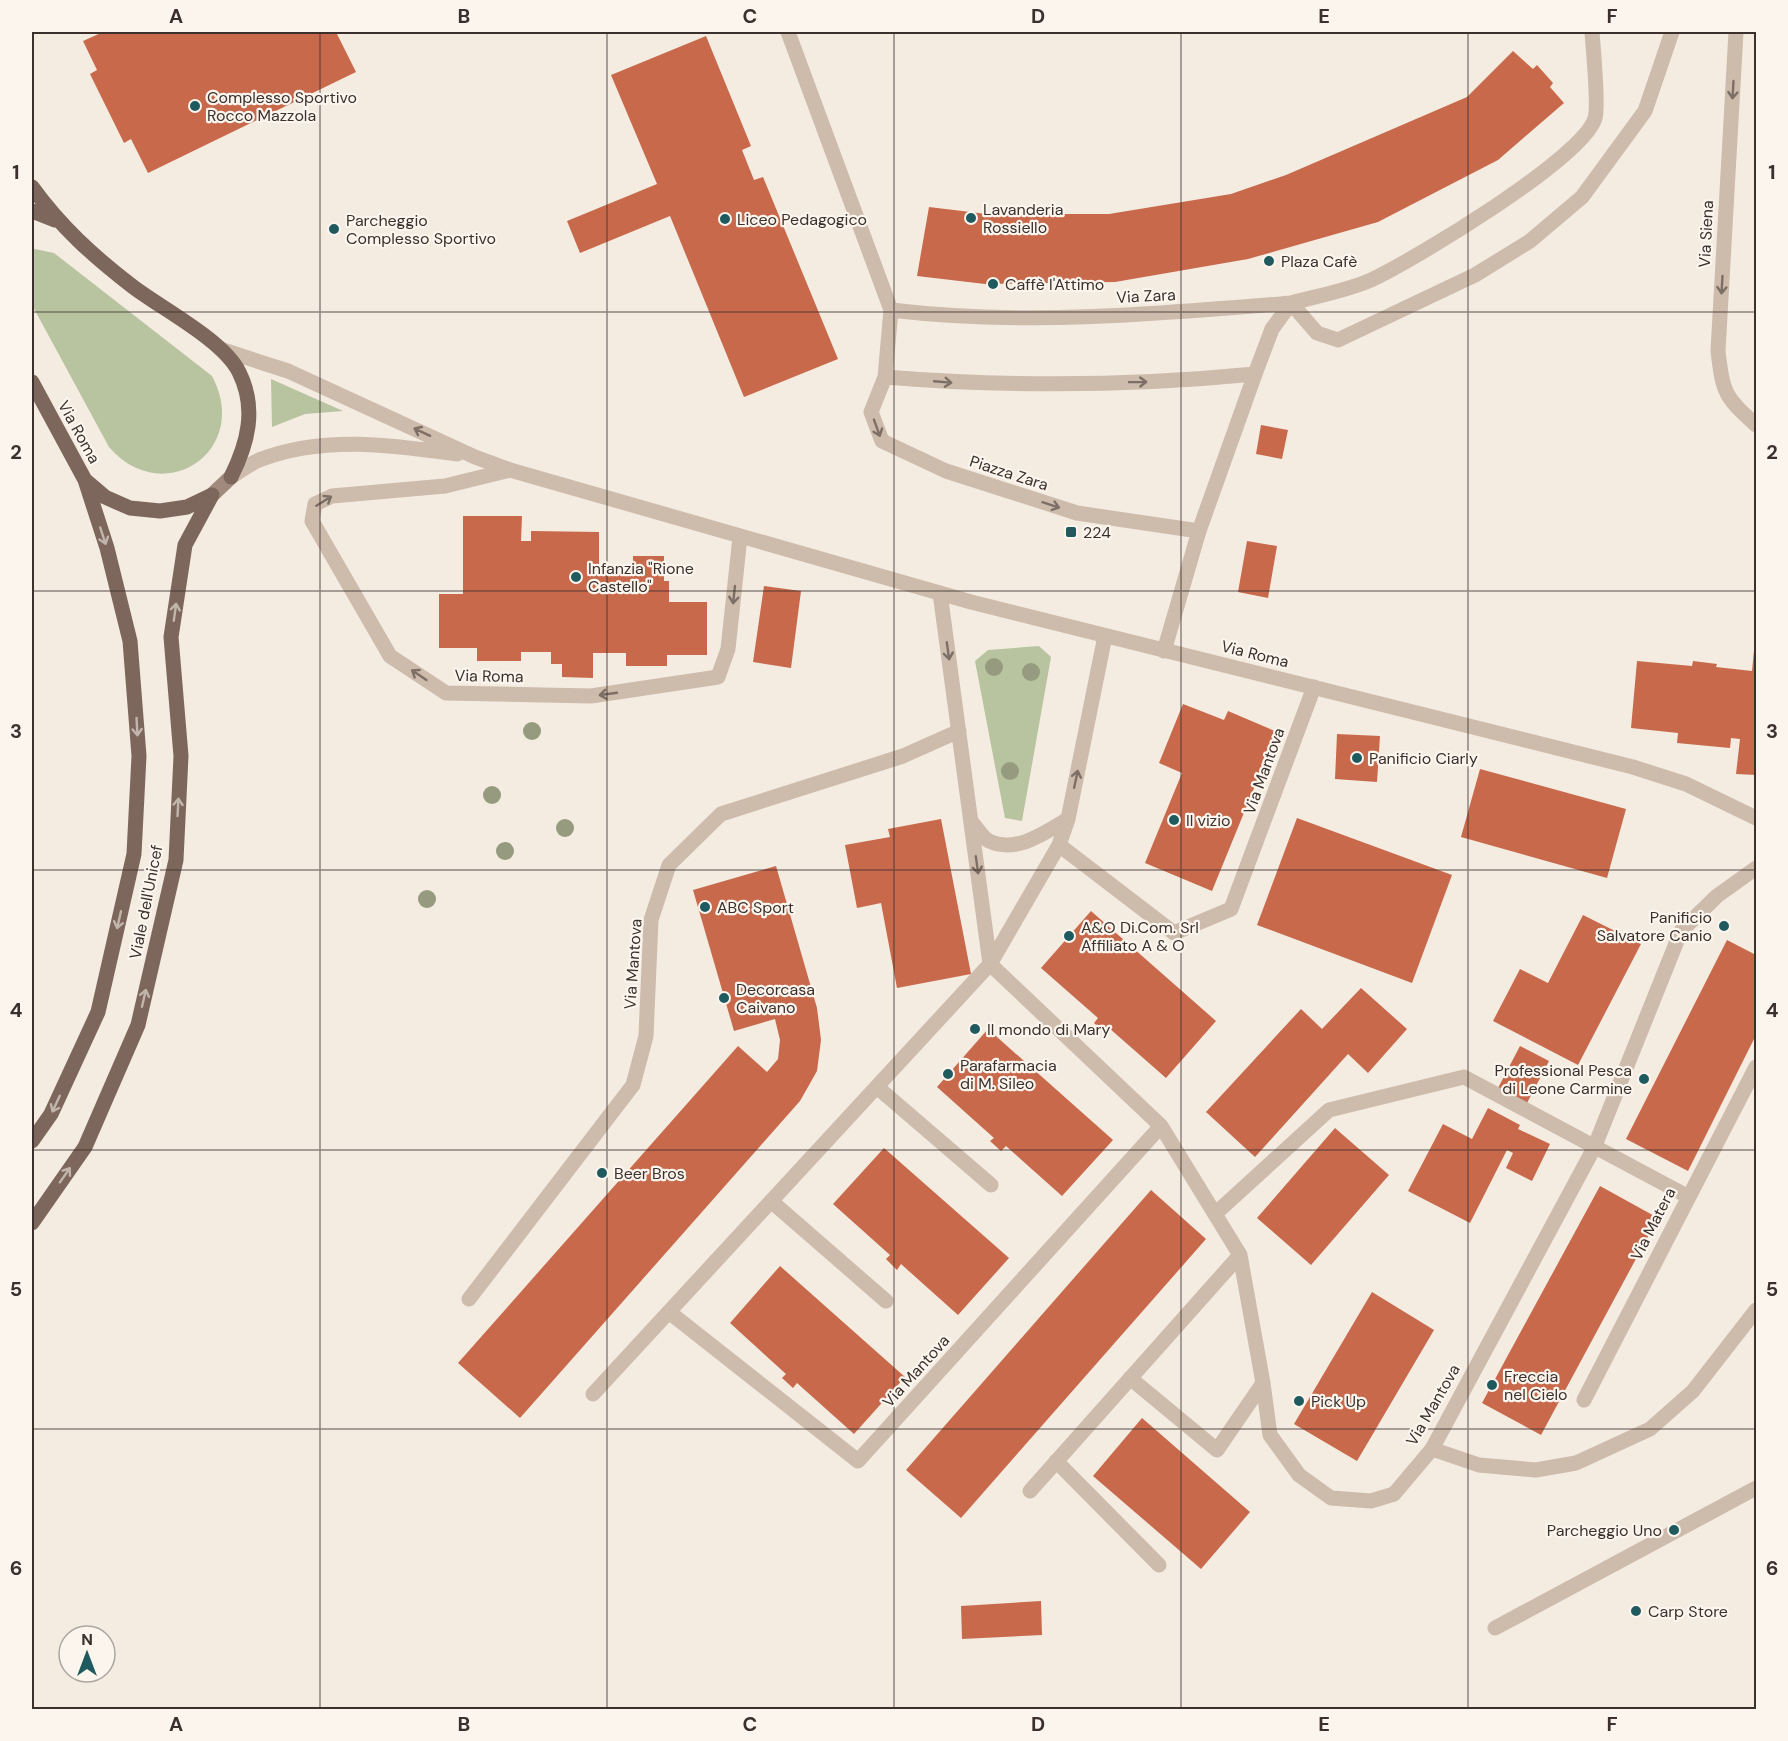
<svg xmlns="http://www.w3.org/2000/svg" width="1788" height="1741" viewBox="0 0 1788 1741" font-family="'DM Sans',sans-serif">
<style>
.green{fill:#b8c4a0}
.building{fill:#c8694b}
.lines{fill:none;stroke-linecap:round;stroke-linejoin:round}
.service{stroke:#cdbbac;stroke-width:15}
.minor{stroke:#cdbbac;stroke-width:15}
.tertiary{stroke:#cdbbac;stroke-width:15}
.secondary{stroke:#a18a7d;stroke-width:15}
.primary{stroke:#7d675c;stroke-width:15}
.tree{fill:#969b7f}
.oneway{stroke:#7d6f65}
.oneway2{stroke:#c2b5ac}
.grid{fill:none;stroke:#3b302b;stroke-width:1.5;stroke-opacity:0.55}
.poi-dot{fill:#1f5a5e;stroke:#fbf5ee;stroke-width:2}
.labels{text-anchor:middle;dominant-baseline:central;stroke-width:4.5;stroke-linejoin:round;paint-order:stroke}
.poi-label{font-size:16px;fill:#3b302b;stroke:#fbf5ee;text-anchor:start}
.street-label{font-size:16px;fill:#3b302b;stroke:#fbf5ee}
.neatline{fill:none;stroke:#3b302b;stroke-width:2}
.grid-label{font-size:20px;text-anchor:middle;font-weight:bold;fill:#3b302b}
</style>
<rect width="100%" height="100%" fill="#f4ebe1"/>
<path class="green" d="M35,249L54,253L212,376C252,451 163,510 109,447L32,305V251Z
M271,379L343,411L305,414L272,427Z
M1039,646L1051,657L1022,821L1005,818L975,661L988,650Z"/>
<path class="building" d="M103,32H336L356,72L148,173L131,139L124,143L90,74L97,70L83,41Z
M706,36L751,146L742,150L754,180L763,177L838,359L744,397L670,216L580,253L567,221L657,184L611,75Z
M1513,51L1533,69L1537,65L1553,83L1550,87L1564,103L1498,160L1378,222L1248,259L1115,282L985,284L917,276L929,207L987,214H1109L1231,194L1286,175L1467,97Z
M1261,425L1288,430L1282,459L1256,454Z
M463,516H522L521,541H531V531L599,532V566H633V556H664V581H669V602H707V655H667V666H626V653H593V678L562,677V664H551V652H521V661H477V648H439V594H463Z
M1247,541L1277,546L1268,598L1238,592Z
M764,586L801,591L791,668L753,662Z
M1755,640L1756,775L1736,774L1740,739L1731,738L1730,748L1677,743L1678,733L1631,728L1637,661L1692,666L1693,661L1717,664L1716,667L1752,671Z
M1183,704L1224,720L1228,711L1277,732L1212,891L1145,863L1182,773L1159,763Z
M1337,734L1380,736L1377,782L1335,779Z
M1480,769L1626,809L1607,878L1461,837Z
M1297,818L1452,875L1412,983L1257,925Z
M941,819L971,974L897,988L881,903L857,908L845,845L890,837L888,829Z
M776,866L817,1008L821,1040L817,1071L800,1101L520,1418L458,1363L738,1046L767,1072L778,1059L780,1040L775,1019L734,1031L693,890Z
M1091,911L1216,1021L1166,1078L1109,1028L1105,1033L1094,1023L1098,1018L1041,968Z
M1583,915L1641,944L1578,1065L1493,1021L1520,969L1548,983Z
M1727,940L1756,955V1035L1688,1171L1626,1139Z
M1361,988L1407,1029L1368,1073L1348,1054L1255,1157L1206,1112L1301,1009L1322,1029Z
M988,1029L1113,1140L1062,1196L1006,1146L1001,1151L990,1141L994,1138L937,1087Z
M1520,1046L1549,1061L1527,1103L1498,1088Z
M1488,1108L1520,1125L1518,1129L1550,1144L1532,1181L1506,1168L1513,1153L1507,1150L1470,1223L1408,1191L1443,1124L1472,1139Z
M1335,1128L1389,1175L1311,1265L1257,1218Z
M884,1148L1009,1258L958,1315L901,1264L897,1270L886,1259L890,1255L833,1204Z
M1600,1186L1658,1218L1541,1435L1482,1403Z
M1151,1190L1206,1239L961,1518L906,1470Z
M780,1266L905,1377L854,1434L797,1383L793,1388L782,1378L786,1374L730,1323Z
M1372,1292L1434,1330L1357,1461L1294,1424Z
M1142,1418L1250,1512L1201,1569L1093,1476Z
M1041,1601L1042,1635L962,1639L961,1606Z"/>
<g class="lines">
<path class="service" d="M891,310L885,377L871,412L882,441L946,471L1077,513L1199,531
M885,377C1007,387 1132,386 1255,374
M510,470L445,486L332,496L315,504L312,521L390,656L446,693L591,696L718,677L728,649L740,537
M1432,1449L1479,1465L1536,1470L1576,1463L1650,1429L1693,1391L1756,1310
M1495,1628L1756,1488"/>
<path class="minor" d="M788,32L891,310C1024,326 1159,314 1291,303L1272,329L1255,374L1199,531L1164,651
M1592,32C1593,48 1599,106 1595,118C1584,158 1412,261 1371,280C1346,291 1317,296 1291,303L1317,333L1338,340L1475,275L1530,241L1582,197L1645,111L1672,32
M1736,32L1718,351C1723,394 1725,397 1756,425
M971,821C976,827 983,838 989,841C1017,854 1046,832 1068,819
M1059,845L1174,933L1231,909L1314,687
M877,1087L991,1185
M771,1201L886,1301
M1215,1214L1329,1110L1464,1077L1687,1196
M469,1299L633,1085L646,1036L651,920L669,865L721,814L903,756L959,731
M669,1312L858,1461L1161,1126L990,964L940,593
M1130,1378L1217,1450L1263,1383L1240,1255L1161,1126
M1263,1383L1270,1435L1299,1475L1331,1498L1371,1501L1394,1494L1432,1449L1594,1148L1681,931L1717,896L1756,868
M593,1394L990,964L1059,845L1068,819L1105,636
M1584,1400L1756,1067
M1056,1461L1159,1565
M1030,1491L1240,1255"/>
<path class="tertiary" d="M223,350L288,371L475,457L510,470L971,602L1633,767L1686,784L1756,818
M231,477C240,471 250,464 259,460C323,435 392,445 457,454"/>
<path class="secondary" d="M212,495L231,477"/>
<path class="primary" d="M32,187C61,227 93,256 132,286C162,309 223,340 239,372C257,408 248,443 231,477
M32,211L55,220
M32,382L85,480L105,497L130,508L160,511L187,507L212,495
M32,1141L51,1114L98,1012L134,854L139,756L130,641L107,548L85,480
M32,1223L85,1147L138,1025L176,860L181,756L171,637L185,545L212,495"/>
</g>
<g class="tree">
<circle cx="994" cy="667" r="9"/>
<circle cx="1031" cy="672" r="9"/>
<circle cx="532" cy="731" r="9"/>
<circle cx="1010" cy="771" r="9"/>
<circle cx="492" cy="795" r="9"/>
<circle cx="565" cy="828" r="9"/>
<circle cx="505" cy="851" r="9"/>
<circle cx="427" cy="899" r="9"/>
</g>
<defs><path id="oneway-shaft" d="M-6 0H5M1.5-3L5.5 0L1.5 3" fill="none" stroke-width="1.6" stroke-linecap="round" stroke-linejoin="round" transform="scale(1.5)"/></defs>
<g class="oneway">
<use href="#oneway-shaft" transform="translate(1733 90) rotate(93)"/>
<use href="#oneway-shaft" transform="translate(1722 285) rotate(93)"/>
<use href="#oneway-shaft" transform="translate(943 382) rotate(5)"/>
<use href="#oneway-shaft" transform="translate(1138 382) rotate(-1)"/>
<use href="#oneway-shaft" transform="translate(877 428) rotate(70)"/>
<use href="#oneway-shaft" transform="translate(422 432) rotate(-155)"/>
<use href="#oneway-shaft" transform="translate(324 501) rotate(-32)"/>
<use href="#oneway-shaft" transform="translate(1051 505) rotate(18)"/>
<use href="#oneway-shaft" transform="translate(734 595) rotate(96)"/>
<use href="#oneway-shaft" transform="translate(948 651) rotate(82)"/>
<use href="#oneway-shaft" transform="translate(419 675) rotate(-146)"/>
<use href="#oneway-shaft" transform="translate(608 694) rotate(172)"/>
<use href="#oneway-shaft" transform="translate(1076 779) rotate(-78)"/>
<use href="#oneway-shaft" transform="translate(977 865) rotate(82)"/>
</g>
<g class="oneway2">
<use href="#oneway-shaft" transform="translate(103 536) rotate(72)"/>
<use href="#oneway-shaft" transform="translate(175 612) rotate(-82)"/>
<use href="#oneway-shaft" transform="translate(137 727) rotate(87)"/>
<use href="#oneway-shaft" transform="translate(178 807) rotate(-87)"/>
<use href="#oneway-shaft" transform="translate(119 920) rotate(103)"/>
<use href="#oneway-shaft" transform="translate(144 998) rotate(-77)"/>
<use href="#oneway-shaft" transform="translate(56 1104) rotate(115)"/>
<use href="#oneway-shaft" transform="translate(65 1175) rotate(-55)"/>
</g>
<path class="grid" d="M320,32V1710M607,32V1710M894,32V1710M1181,32V1710M1468,32V1710M32,312H1756M32,591H1756M32,870H1756M32,1150H1756M32,1429H1756"/>
<g class="poi-dot">
<circle cx="195" cy="106" r="6"/>
<circle cx="971" cy="218" r="6"/>
<circle cx="725" cy="219" r="6"/>
<circle cx="334" cy="229" r="6"/>
<circle cx="1269" cy="261" r="6"/>
<circle cx="993" cy="284" r="6"/>
<rect x="1065" y="526" width="12" height="12" rx="3"/>
<circle cx="576" cy="577" r="6"/>
<circle cx="1357" cy="758" r="6"/>
<circle cx="1174" cy="820" r="6"/>
<circle cx="705" cy="907" r="6"/>
<circle cx="1724" cy="926" r="6"/>
<circle cx="1069" cy="936" r="6"/>
<circle cx="724" cy="998" r="6"/>
<circle cx="975" cy="1029" r="6"/>
<circle cx="948" cy="1074" r="6"/>
<circle cx="1644" cy="1079" r="6"/>
<circle cx="602" cy="1173" r="6"/>
<circle cx="1492" cy="1385" r="6"/>
<circle cx="1299" cy="1401" r="6"/>
<circle cx="1674" cy="1530" r="6"/>
<circle cx="1636" cy="1611" r="6"/>
</g>
<g class="labels">
<g class="poi-label">
<text x="207" y="97">Complesso Sportivo<tspan x="207" dy="18">Rocco Mazzola</tspan></text>
<text x="983" y="209">Lavanderia<tspan x="983" dy="18">Rossiello</tspan></text>
<text x="737" y="219">Liceo Pedagogico</text>
<text x="346" y="220">Parcheggio<tspan x="346" dy="18">Complesso Sportivo</tspan></text>
<text x="1281" y="261">Plaza Cafè</text>
<text x="1005" y="284">Caffè l'Attimo</text>
<text x="1083" y="532">224</text>
<text x="588" y="568">Infanzia "Rione<tspan x="588" dy="18">Castello"</tspan></text>
<text x="1369" y="758">Panificio Ciarly</text>
<text x="1186" y="820">Il vizio</text>
<text x="717" y="907">ABC Sport</text>
<text x="1712" y="917" text-anchor="end">Panificio<tspan x="1712" dy="18">Salvatore Canio</tspan></text>
<text x="1081" y="927">A&amp;O Di.Com. Srl<tspan x="1081" dy="18">Affiliato A &amp; O</tspan></text>
<text x="736" y="989">Decorcasa<tspan x="736" dy="18">Caivano</tspan></text>
<text x="987" y="1029">Il mondo di Mary</text>
<text x="960" y="1065">Parafarmacia<tspan x="960" dy="18">di M. Sileo</tspan></text>
<text x="1632" y="1070" text-anchor="end">Professional Pesca<tspan x="1632" dy="18">di Leone Carmine</tspan></text>
<text x="614" y="1173">Beer Bros</text>
<text x="1504" y="1376">Freccia<tspan x="1504" dy="18">nel Cielo</tspan></text>
<text x="1311" y="1401">Pick Up</text>
<text x="1662" y="1530" text-anchor="end">Parcheggio Uno</text>
<text x="1648" y="1611">Carp Store</text>
</g>
<g class="street-label">
<text transform="translate(1706 234) rotate(-87)">Via Siena</text>
<text transform="translate(1146 296) rotate(-3)">Via Zara</text>
<text transform="translate(79 432) rotate(61)">Via Roma</text>
<text transform="translate(1009 473) rotate(18)">Piazza Zara</text>
<text transform="translate(1255 654) rotate(14)">Via Roma</text>
<text transform="translate(489 676) rotate(1)">Via Roma</text>
<text transform="translate(1264 771) rotate(-70)">Via Mantova</text>
<text transform="translate(146 902) rotate(-79)">Viale dell'Unicef</text>
<text transform="translate(633 964) rotate(-86)">Via Mantova</text>
<text transform="translate(1653 1224) rotate(-63)">Via Matera</text>
<text transform="translate(916 1371) rotate(-48)">Via Mantova</text>
<text transform="translate(1433 1405) rotate(-60)">Via Mantova</text>
</g>
</g>
<rect width="1788" height="1741" fill="none" stroke="#fbf5ee" stroke-width="66"/>
<g transform="translate(87 1654)"><circle r="28" fill="#fbf5ee" stroke="#aea6a0" stroke-width="1.5"/>
<path d="M0-4.5L10 22L0 15L-10 22Z" fill="#1f5a5e"/>
<text y="-9" font-size="16" font-weight="bold" text-anchor="middle" fill="#3b302b">N</text>
</g>
<rect x="33" y="33" width="1722" height="1675" class="neatline"/>
<g class="grid-label">
<text x="176" y="23">A</text>
<text x="464" y="23">B</text>
<text x="750" y="23">C</text>
<text x="1038" y="23">D</text>
<text x="1324" y="23">E</text>
<text x="1612" y="23">F</text>
<text x="16" y="179">1</text>
<text x="1772" y="179">1</text>
<text x="16" y="459">2</text>
<text x="1772" y="459">2</text>
<text x="16" y="738">3</text>
<text x="1772" y="738">3</text>
<text x="16" y="1017">4</text>
<text x="1772" y="1017">4</text>
<text x="16" y="1296">5</text>
<text x="1772" y="1296">5</text>
<text x="16" y="1575">6</text>
<text x="1772" y="1575">6</text>
<text x="176" y="1731">A</text>
<text x="464" y="1731">B</text>
<text x="750" y="1731">C</text>
<text x="1038" y="1731">D</text>
<text x="1324" y="1731">E</text>
<text x="1612" y="1731">F</text>
</g>
</svg>
